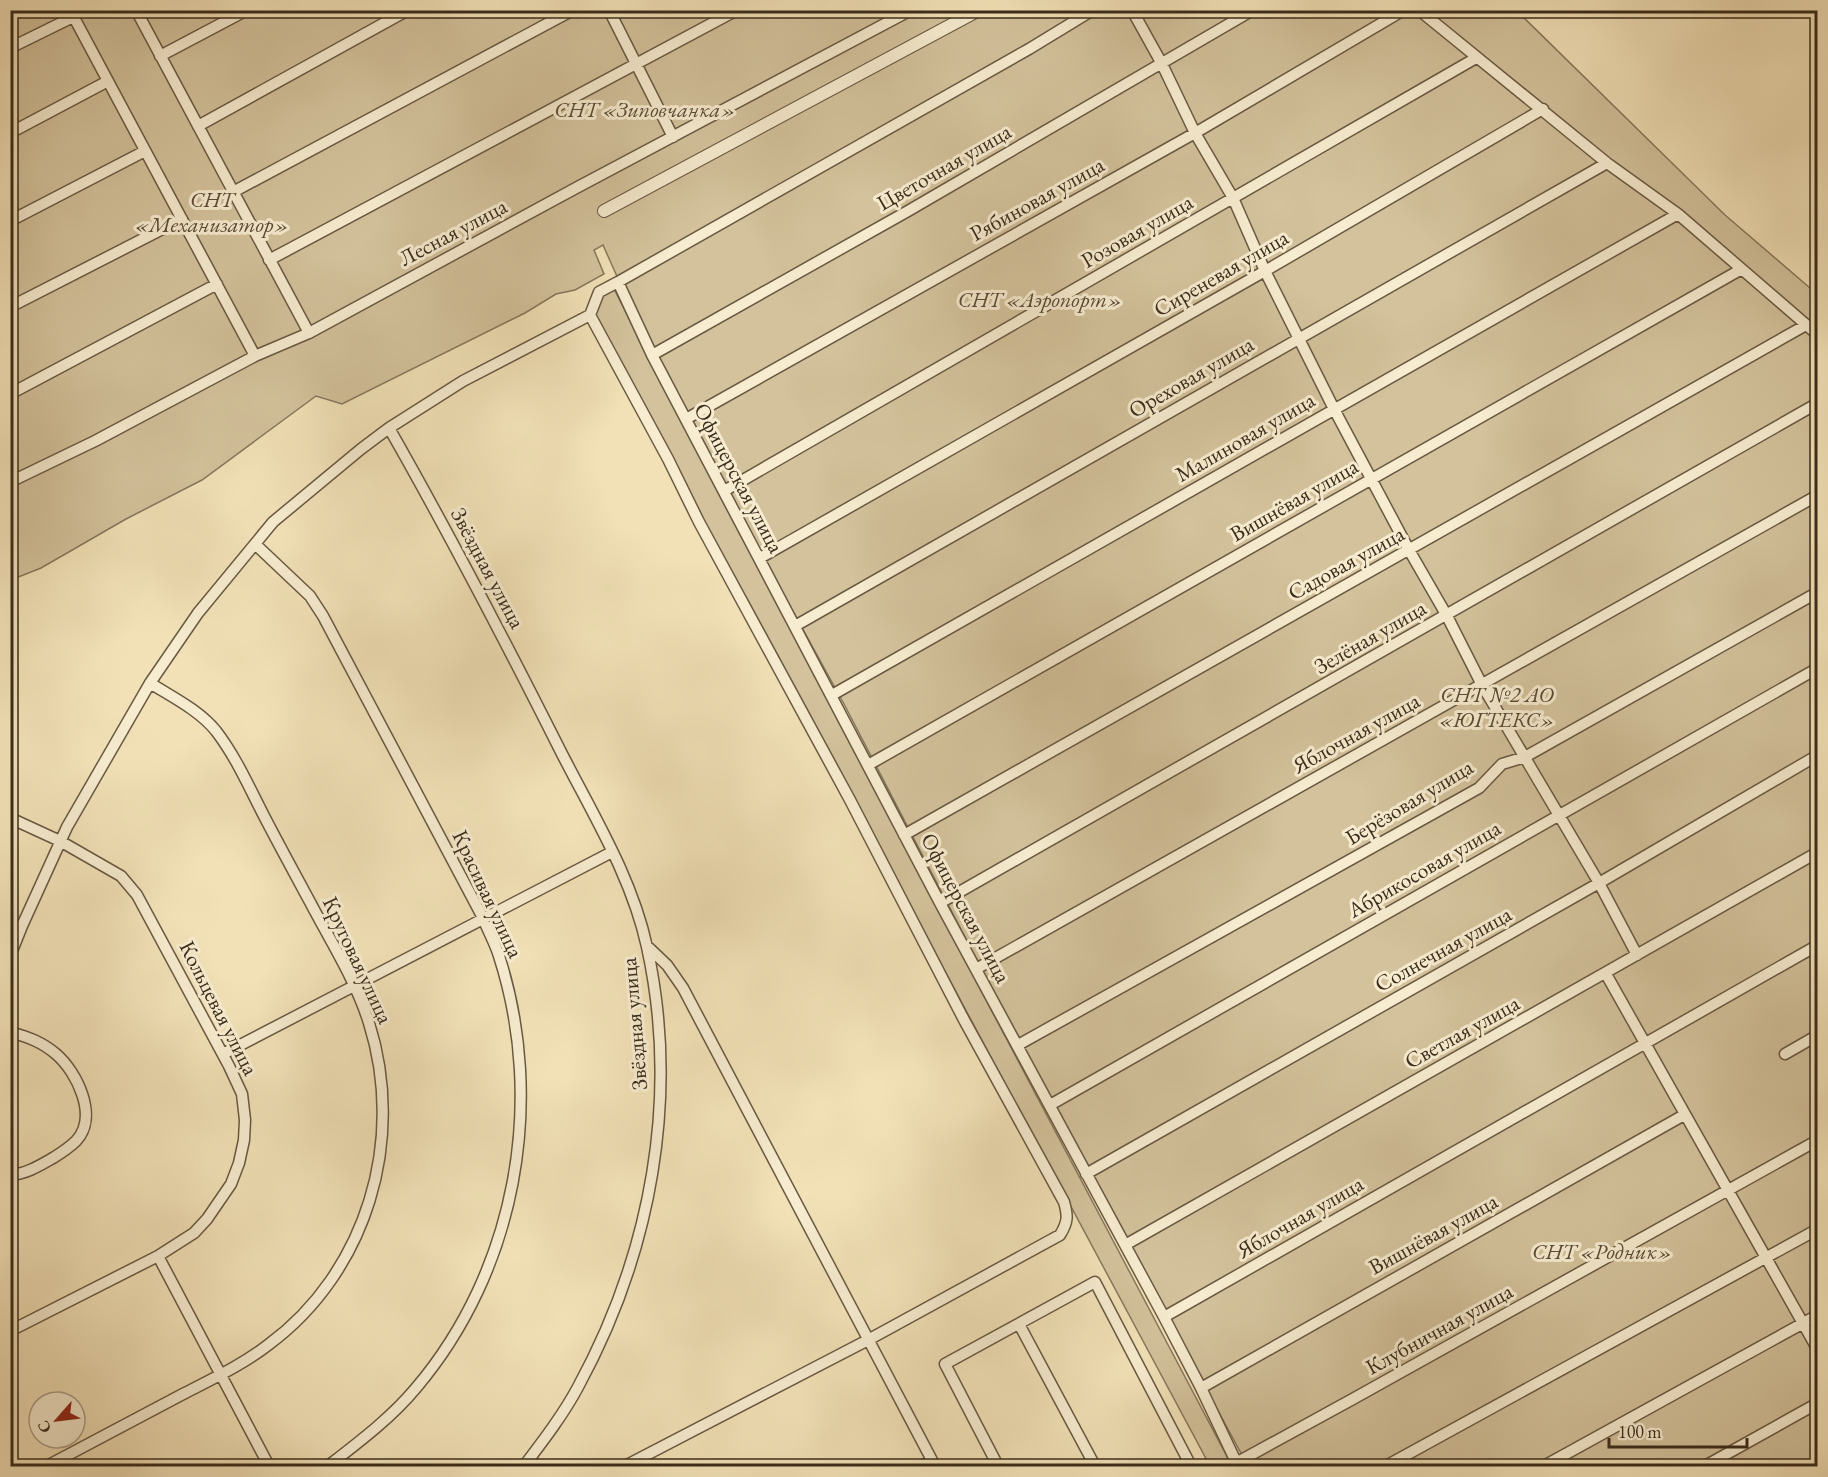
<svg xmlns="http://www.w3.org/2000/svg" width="1828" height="1477" viewBox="0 0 1828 1477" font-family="'EB Garamond',serif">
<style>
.green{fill:#d3c29c;stroke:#87775c;stroke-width:1.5}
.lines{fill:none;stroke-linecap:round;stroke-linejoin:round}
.minor-casing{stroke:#695942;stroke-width:13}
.tertiary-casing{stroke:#695942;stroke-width:14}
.minor{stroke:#f7ecd0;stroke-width:10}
.tertiary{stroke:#f7ecd0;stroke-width:12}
.labels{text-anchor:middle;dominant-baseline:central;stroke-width:6;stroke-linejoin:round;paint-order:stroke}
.park-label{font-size:22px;font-style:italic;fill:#594a35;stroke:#f7ecd0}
.street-label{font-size:22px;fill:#3b2c1b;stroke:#f7ecd0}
</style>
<rect width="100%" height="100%" fill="#f2e1b7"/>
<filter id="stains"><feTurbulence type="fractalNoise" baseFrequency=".00333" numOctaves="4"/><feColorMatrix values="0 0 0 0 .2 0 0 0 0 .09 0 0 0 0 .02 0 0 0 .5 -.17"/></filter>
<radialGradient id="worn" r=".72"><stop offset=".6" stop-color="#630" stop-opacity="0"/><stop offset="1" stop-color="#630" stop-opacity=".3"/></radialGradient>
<path class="green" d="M11,11H1517L1725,215L1817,294V1466H1248L1147,1280L1122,1240L844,704L652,355L603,245L594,250L604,274L575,290L556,294L525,313L342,404L316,396L202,480L126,519L41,568L11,580Z
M613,287L711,479L1232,1466H1210L589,307Z"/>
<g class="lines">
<g class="minor-casing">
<path id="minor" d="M70,10L255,356
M136,10L309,333
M609,10L673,137
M1093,10L1029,49L618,282L652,355L940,903L1164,1317L1201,1388L1238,1466
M1132,10L1162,64L1195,133L1233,198L1265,271L1334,409L1409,550L1447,616L1482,685L1599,883L1637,955
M1419,10L1607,163L1678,214L1818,335
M10,48L73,17
M160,56L247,10
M198,126L408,10
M10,133L108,81
M233,192L573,10
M10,221L145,151
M269,260L737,10
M618,282L599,292L590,315L668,459L699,522L850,800L963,1018L1064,1202C1068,1216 1068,1222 1060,1235L868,1340L625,1466
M10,307L182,219
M652,355L908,211L1253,10
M10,394L217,284
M686,419L1195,133L1404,10
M389,428C449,533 505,641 560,750C592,813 632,877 647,947C680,1097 651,1253 578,1387C563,1415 543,1441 524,1466
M10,482L95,441L255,356L309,333L576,188L911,10
M724,491L1476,58
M255,544L310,596L323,616L483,918C488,931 495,943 499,956C546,1102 516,1270 416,1388C391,1418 359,1442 328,1466
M760,558L1265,271L1543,109
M795,626L1607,163
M832,695L1678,214
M868,765L1740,270
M10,818L60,841L121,876L137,895L229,1066L242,1094L245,1120L244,1140L239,1163L231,1184L207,1219L194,1233L158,1256L10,1331
M904,835L1806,325
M940,903L1818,403
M647,946L667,965L683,988L935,1466
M10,956L22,926L67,827L150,683L198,613L273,522L361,449L389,428L463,381L590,315
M976,969L1818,495
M1606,974L1818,1350
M10,1032C28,1037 42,1042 56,1054C77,1072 99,1117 76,1141C69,1148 61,1153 53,1158C39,1166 26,1174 10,1175
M1018,1045L1479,788L1502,764L1525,757L1818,592
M223,1054L612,852
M1785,1054L1818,1035
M1050,1105L1818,668
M1086,1174L1599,883L1818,755
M1125,1245L1818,852
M158,1256L269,1466
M1164,1317L1818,945
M1019,1324L1095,1466
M1201,1388L1684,1115
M1236,1463L1351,1400L1818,1140
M47,1466C92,1442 138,1418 183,1394C212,1379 242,1365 268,1345C367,1272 406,1140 369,1023C356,981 331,942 310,902C295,874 279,845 264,816C249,787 236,757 216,731C199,710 172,697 150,683
M920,1466L932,1461
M998,1466L945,1364L1095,1282L1191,1466
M1386,1466L1818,1229
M1544,1466L1818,1315
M1705,1466L1818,1403"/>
</g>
<g class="tertiary-casing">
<path id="tertiary" d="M604,211L979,10"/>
</g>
<use href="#minor" class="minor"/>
<use href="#tertiary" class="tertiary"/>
</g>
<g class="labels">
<g class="park-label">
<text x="645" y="109">СНТ «Зиповчанка»</text>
<text x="212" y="199">СНТ<tspan x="212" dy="25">«Механизатор»</tspan></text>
<text x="1040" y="299">СНТ «Аэропорт»</text>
<text x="1497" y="694">СНТ №2 АО<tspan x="1497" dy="25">«ЮГТЕКС»</tspan></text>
<text x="1602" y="1251">СНТ «Родник»</text>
</g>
<g class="street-label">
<text transform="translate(944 167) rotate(-30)">Цветочная улица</text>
<text transform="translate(1037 199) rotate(-29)">Рябиновая улица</text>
<text transform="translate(1137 231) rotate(-30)">Розовая улица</text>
<text transform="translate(453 232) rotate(-28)">Лесная улица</text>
<text transform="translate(1221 273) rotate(-30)">Сиреневая улица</text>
<text transform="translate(1191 377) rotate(-30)">Ореховая улица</text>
<text transform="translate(1245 437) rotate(-30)">Малиновая улица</text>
<text transform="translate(739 478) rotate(62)">Офицерская улица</text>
<text transform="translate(1294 500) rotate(-30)">Вишнёвая улица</text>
<text transform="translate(1346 563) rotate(-29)">Садовая улица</text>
<text transform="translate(488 568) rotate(62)">Звёздная улица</text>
<text transform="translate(1370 637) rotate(-30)">Зелёная улица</text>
<text transform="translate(1356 733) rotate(-29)">Яблочная улица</text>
<text transform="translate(1409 802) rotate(-31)">Берёзовая улица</text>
<text transform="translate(1424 869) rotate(-30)">Абрикосовая улица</text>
<text transform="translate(488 894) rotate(65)">Красивая улица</text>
<text transform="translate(966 908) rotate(62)">Офицерская улица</text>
<text transform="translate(1443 949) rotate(-29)">Солнечная улица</text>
<text transform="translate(358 960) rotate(65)">Круговая улица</text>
<text transform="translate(219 1008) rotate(63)">Кольцевая улица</text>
<text transform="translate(634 1024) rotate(-95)">Звёздная улица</text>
<text transform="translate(1462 1032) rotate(-29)">Светлая улица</text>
<text transform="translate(1300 1217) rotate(-30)">Яблочная улица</text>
<text transform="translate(1433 1234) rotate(-29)">Вишнёвая улица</text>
<text transform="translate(1439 1329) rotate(-29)">Клубничная улица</text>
</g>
</g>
<rect width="1828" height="1477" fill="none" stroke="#f2e1b7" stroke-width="36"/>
<rect x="12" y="12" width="1804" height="1453" fill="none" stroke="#3b2c1b" stroke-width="3"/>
<rect x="18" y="18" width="1792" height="1441" fill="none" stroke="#3b2c1b" stroke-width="1.5"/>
<g transform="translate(57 1420) rotate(242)"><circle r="28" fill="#f7ecd0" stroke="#ac9f88" stroke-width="1.5"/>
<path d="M0-4.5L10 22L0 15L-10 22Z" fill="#8f2418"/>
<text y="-9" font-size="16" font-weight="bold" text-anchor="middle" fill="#3b2c1b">С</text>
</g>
<path d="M1609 1438v9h138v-9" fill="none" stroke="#3b2c1b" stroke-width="3"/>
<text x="1618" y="1438" font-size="18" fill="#3b2c1b" stroke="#f7ecd0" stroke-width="4.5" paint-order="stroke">100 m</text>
<rect width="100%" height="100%" filter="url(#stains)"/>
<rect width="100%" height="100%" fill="url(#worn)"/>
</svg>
